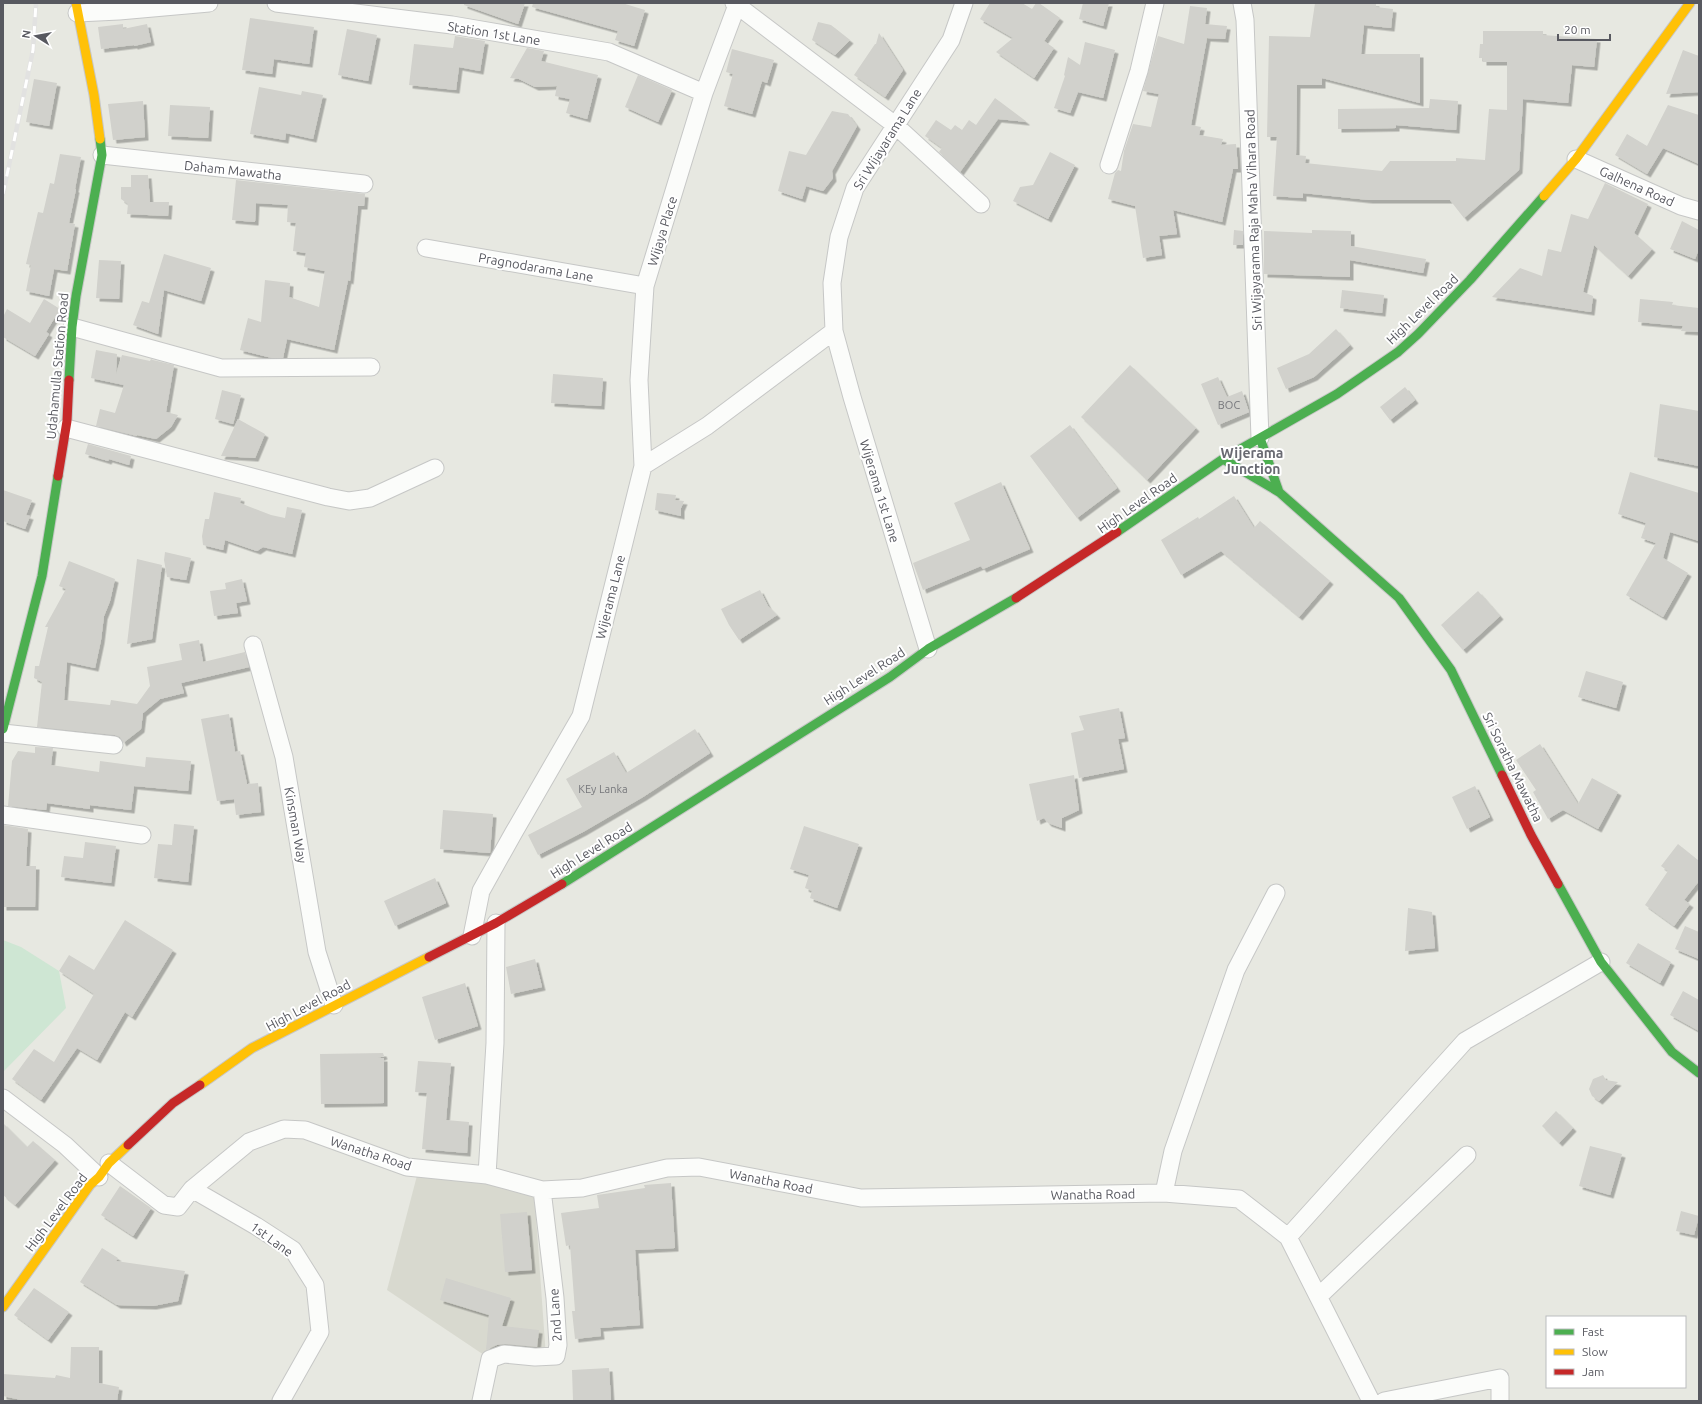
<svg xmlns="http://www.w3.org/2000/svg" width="1702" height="1404" viewBox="0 0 1702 1404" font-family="Ubuntu,sans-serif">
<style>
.education{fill:#d8d9cf}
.green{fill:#cee6d3}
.building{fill:#d1d1cc;filter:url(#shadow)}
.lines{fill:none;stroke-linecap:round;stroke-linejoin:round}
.street-casing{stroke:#c6c7c6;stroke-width:19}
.fast-casing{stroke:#c7c7c7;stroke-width:11}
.slow-casing{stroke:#c7c7c7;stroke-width:11}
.jam-casing{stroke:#c7c7c7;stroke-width:11}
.street{stroke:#fbfcfa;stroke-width:17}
.fast{stroke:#4caf50;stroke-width:9}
.slow{stroke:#ffc107;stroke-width:9}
.jam{stroke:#c62828;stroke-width:9}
.rail-casing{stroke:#e2e2e1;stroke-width:4.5}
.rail{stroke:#fff;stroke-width:3;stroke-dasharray:9;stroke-linecap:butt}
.labels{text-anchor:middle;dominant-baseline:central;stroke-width:4;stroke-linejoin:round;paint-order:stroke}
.number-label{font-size:11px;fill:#77787c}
.street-label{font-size:13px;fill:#585960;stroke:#fff}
.neighbourhood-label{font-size:14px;font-weight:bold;fill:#696a72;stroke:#fff}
</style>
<defs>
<filter id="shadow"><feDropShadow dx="3.5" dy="3.5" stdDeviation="0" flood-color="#0004"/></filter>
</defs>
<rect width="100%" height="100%" fill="#e7e8e1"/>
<path class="education" d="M419,1168L534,1189L546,1357L490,1359L387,1290Z"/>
<path class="green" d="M3,940L21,947L59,971L66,1008L3,1072Z"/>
<path class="building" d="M464,3H525L518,24L464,5Z
M533,3H622L645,10L634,46L615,40L618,31L532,7Z
M990,3H1022L1032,9L1036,3H1039L1060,18L1044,41L1054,48L1034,78L996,52L1013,38L980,19Z
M1083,3H1109L1103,26L1079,19Z
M1315,3H1376V7L1393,9L1391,28L1364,25L1361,54H1420V103L1322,78V85H1297L1296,155L1306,156L1305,163L1382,171L1390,161H1456V158L1485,160L1489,109L1507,110V62H1483V58H1479L1480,44H1483V31H1543V35L1597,39L1594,67L1572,65L1568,103L1523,99L1519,170L1464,218L1450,200H1369L1303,193V198L1273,196L1277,137H1267L1269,36L1310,37Z
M1190,6L1207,8L1205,24L1227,26L1225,39L1207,38L1191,125L1201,127L1199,135L1223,139L1221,145L1236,144L1238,169H1233L1222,222L1173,210L1177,234L1159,236L1162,255L1143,258L1135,206L1108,199L1115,173L1118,170L1121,171L1124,151L1133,124L1151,127L1159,94L1143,91L1158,36L1184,44Z
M250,18L314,27L309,64L274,59L272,74L242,70Z
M818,22L831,25L850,40L835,55L812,40Z
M123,24V29L147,24L151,42L134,46V45L101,49L98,27Z
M347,29L377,35L368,81L338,75Z
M879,33L903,70L885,97L854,75L875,44H876Z
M455,36L485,41L480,71L459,67L456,90L409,85L414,44L453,48Z
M1085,42L1115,50L1103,98L1078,92L1070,113L1054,108L1065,76L1064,75L1068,57L1080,65Z
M527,48L544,51L541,61L598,75L587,119L566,113L570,99L555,96L557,86L535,87L519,79L510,78Z
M732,49L774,60L767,83L762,81L752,114L724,106L733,74L726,72Z
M1683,50L1699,56V92L1666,94Z
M638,75L672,90L658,122L625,107Z
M34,79L57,83L49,126L26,122Z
M259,87L301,95L302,91L323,95L313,139L286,133L285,140L250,134Z
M995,98L1027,122L998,119L960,172L939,152L942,148L925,136L936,120L951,130L955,125L962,130L969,120L976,125Z
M1430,99L1458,101L1456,130L1396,125V128L1338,129V109L1429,108Z
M143,101L145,137L113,140L108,104Z
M170,105L210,107L208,138L168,136Z
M1668,105L1699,115V164L1663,148L1647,174L1615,155L1627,134L1647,146Z
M832,111L848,114L857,126L832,171L833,178L823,191L806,186L802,199L778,191L789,151L806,155Z
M1050,152L1075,165L1048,219L1013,201L1020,187L1033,185Z
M60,154L81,157L75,189H76L69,223L75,224L67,271L54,269L49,296L26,291L31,265L26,264L38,212L43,213L50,183L54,184Z
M131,175H148L150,202H169L168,216L127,214L128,204L121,199V187H131Z
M236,180L365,194L364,206H358L350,281L348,280L334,350L287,339L283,358H272L240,350L248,318L261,322L265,280L290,283L289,297L319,307L325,271L304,267L306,253L293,251L296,223L287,222L288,205L256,203L255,222L232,220Z
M1605,183L1648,204L1634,233L1652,249L1628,276L1594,245L1583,292L1593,296L1591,312L1492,297L1520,268L1542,276L1548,249L1561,252L1571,214L1588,219Z
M1682,221L1699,230V249L1695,259L1670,249Z
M1234,230L1243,231V245H1233Z
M1312,230L1351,231V246L1426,259L1423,273L1350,260V277L1264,274V231L1312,233Z
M164,254L211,268L201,301L164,290L158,334L133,325L142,301L149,303Z
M99,260L121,261L119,299L96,298Z
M1342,290L1384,295L1382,313L1340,308Z
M44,299L60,309L46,332L49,334L35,356L3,337V317L7,309L30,323Z
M1640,299L1673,302L1672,305L1699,308V332L1681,331L1683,326L1638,322Z
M1336,329L1350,345L1314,377L1286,389L1277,368L1309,354Z
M96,350L117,354L116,374L122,355L150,361L151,359L153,360L174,365L166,412L178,415L171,427L156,439L137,435V436L96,426L100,409L115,413L124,385L91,378Z
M1130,365L1196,428L1147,480L1081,417Z
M553,374L603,378L601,406L551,403Z
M1218,377L1227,397L1242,391L1249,412L1218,425L1201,384Z
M1405,387L1415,400L1390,420L1380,407Z
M222,390L241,395L233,424L215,419Z
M1660,404L1699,411V466L1654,457Z
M238,419L265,434L255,458L221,456Z
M1070,425L1117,488L1077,518L1030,456Z
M88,444L131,456L129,465L109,459L108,461L85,454Z
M1630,472L1699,493V541L1670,532L1663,558L1688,573L1663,617L1626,595L1656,543L1641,538L1646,523L1618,514Z
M1001,482L1030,549L983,569L981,566L923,590L913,563L970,540L954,503Z
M3,490L32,500L26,515L30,516L25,529L3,521Z
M214,492L241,498L240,503L271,515L285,518L287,507L302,510L292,554L263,547L257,551L225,540L223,550L203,545L202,536L205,519H209Z
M657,493L676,495L675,500L684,501L681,508V516L655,510Z
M1234,496L1254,528L1260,521L1330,581L1299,617L1221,551L1181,575L1161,540L1198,517L1199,519Z
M165,552L191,558L186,580L167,577L164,560Z
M137,559L162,565L152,639L127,644Z
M69,561L115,579L110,601L104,616L101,640L95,668L67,662L64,700L110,705L111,700L137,704L150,686L147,667L182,660L179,644L199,640L203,662L245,652L249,667L181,683L184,693L160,699L143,713L141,729L123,743L120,737L115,735L37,727L42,682L34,678L35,666H39L48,627H45L66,589L59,586Z
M242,579L247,601L236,603L238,613L214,616L210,591L226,589L225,583Z
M760,590L768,606L777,615L739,640L729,625L721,609Z
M1478,591L1500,616L1463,650L1441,625Z
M1586,671L1623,682L1616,708L1578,697Z
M1119,708L1125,738L1118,739L1124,769L1079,778L1071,733L1084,730L1079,716Z
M229,714L235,752L240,751L247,784L258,783L261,812L236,815L234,799L217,801L201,719Z
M695,729L710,753L643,797L583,832L538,855L528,835L582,807L566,779L614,752L626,773Z
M1540,744L1578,804L1592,778L1618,792L1598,829L1563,810L1548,819L1533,792L1536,790L1516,760Z
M35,747L53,748L51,765L99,772L100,761L145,767L146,757L191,761L188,791L134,786L131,810L90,805V809L47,803L46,810L8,806L12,761L18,751L35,753Z
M1074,775L1079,810L1062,818V828L1048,823L1044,818L1037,821L1029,784Z
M1475,786L1490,817L1467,829L1452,797Z
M443,810L493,814L490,853L440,849Z
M174,824L194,826L188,882L154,878L158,844L172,845Z
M3,825L28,829L26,866H36L35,907H3Z
M804,826L859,844L837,908L810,898L812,891L805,888L809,875L790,869Z
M85,842L116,846L111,883L61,877L64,856L83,858Z
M1678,844L1699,861V881L1684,900L1690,904L1674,926L1645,905L1668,871L1661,866Z
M435,878L446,903L395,926L384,901Z
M1408,908L1432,912L1435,948L1405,951Z
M125,920L173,950L132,1017L125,1012L97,1060L77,1048L41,1100L12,1079L34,1049L54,1062L94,994L59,971L69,955L94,970Z
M1685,926L1699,932V959L1675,949Z
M1638,943L1671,962L1660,983L1626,963Z
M535,959L542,987L511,994L506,967Z
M465,983L478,1026L435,1040L422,997Z
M1683,991L1699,1000V1031L1670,1015Z
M383,1053L384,1056L378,1058H384V1103L321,1104L320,1054Z
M418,1061L451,1063L446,1120L469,1122L467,1153L422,1149L427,1093L415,1092Z
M1603,1075L1606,1080L1618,1082L1599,1101L1592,1096L1589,1089L1593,1079Z
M1556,1111L1573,1128L1559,1143L1542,1126Z
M3,1123L27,1147L33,1141L55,1160L15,1205L3,1195Z
M1590,1146L1622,1154L1610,1195L1579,1186Z
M671,1183L675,1248L635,1250L640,1325L600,1328L601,1336L575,1339L572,1311H575L570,1245L566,1246L561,1213L599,1208L597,1195L645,1188L644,1185Z
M120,1186L151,1208L133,1236L101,1215Z
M1681,1211L1699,1216L1694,1235L1676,1231Z
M527,1212L532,1270L505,1272L500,1214Z
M102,1248L118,1258L116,1261L185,1271L178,1301L153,1306L117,1305L80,1282Z
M446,1278L511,1298L502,1326L539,1330L537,1347L505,1344L497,1345L486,1350L489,1315L440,1300Z
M34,1288L69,1312L48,1340L14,1315Z
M71,1347H99V1383L119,1387L117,1401H26L3,1396V1374L55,1378L56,1375L70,1378Z
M609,1368L611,1401H573L572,1370Z"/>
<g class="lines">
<g class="street-casing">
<path id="street" d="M276,3L452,25L609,52L704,93
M734,3L895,125L981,204
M1242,3L1245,20L1260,438
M77,13L119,11L209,3
M102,155L364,184
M1576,159L1681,206L1699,211
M1109,165L1139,71L1155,3
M426,248L645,286
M72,327L221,368L371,367
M66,428L328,497L349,501L370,498L435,468
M643,466L707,426L834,331
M253,645L284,757L317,952L334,1005
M928,649L852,397L834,331L832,283L839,237L855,188L951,40L964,3
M3,733L114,745
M3,815L142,835
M472,936L481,891L514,832L581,716L643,466L639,380L645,286L704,93L737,5
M3,1098L65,1145L99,1177
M109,1163L164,1205L178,1207L192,1189L249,1142L284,1129L305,1130L407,1167L487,1175L542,1190L582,1188L667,1168L699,1167L861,1198L1164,1193L1239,1199L1288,1237L1371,1401
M487,1175L495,1043L496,923
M192,1189L256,1226L293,1250L315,1285L320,1332L281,1401
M1164,1193L1173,1151L1236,970L1276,893
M1288,1237L1465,1041L1601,962
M1319,1296L1467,1155
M481,1401L490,1359L504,1354L535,1357L556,1356L558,1345L555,1298L542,1190
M1384,1401L1500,1378V1401"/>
</g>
<g class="fast-casing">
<path id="fast" d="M69,380L72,327L76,296L102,155L100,139
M1260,438L1279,492
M1223,459L1279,492L1399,598L1451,670L1502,775
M1117,532L1223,459L1337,394L1398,352L1418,334L1470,280L1544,196
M3,729L42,576L58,476
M562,884L890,677L928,649L1016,598
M1558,884L1601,962L1672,1052L1699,1073"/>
</g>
<g class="slow-casing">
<path id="slow" d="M76,3L94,95L100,139
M1544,196L1576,159L1690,3
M200,1085L252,1048L429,957
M3,1307L90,1185L99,1177L109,1163L128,1145"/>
</g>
<g class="jam-casing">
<path id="jam" d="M58,476L67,421L69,380
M1016,598L1117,532
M1502,775L1531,835L1558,884
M429,957L496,923L562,884
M128,1145L173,1103L200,1085"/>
</g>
<use href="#street" class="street"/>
<use href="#fast" class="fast"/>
<use href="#slow" class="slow"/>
<use href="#jam" class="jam"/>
<g class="rail-casing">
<path id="rail" d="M3,194L33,50L36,3"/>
</g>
<use href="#rail" class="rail"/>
</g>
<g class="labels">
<g class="number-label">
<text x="1229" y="405">BOC</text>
<text x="603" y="789">KEy Lanka</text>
</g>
<g class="street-label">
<text transform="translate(494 33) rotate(9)">Station 1st Lane</text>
<text transform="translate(887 139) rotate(-58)">Sri Wijayarama Lane</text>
<text transform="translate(233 170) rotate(6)">Daham Mawatha</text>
<text transform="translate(1637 186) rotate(24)">Galhena Road</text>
<text transform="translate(1253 220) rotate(-92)">Sri Wijayarama Raja Maha Vihara Road</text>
<text transform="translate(662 231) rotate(-73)">Wijaya Place</text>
<text transform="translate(536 267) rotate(10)">Pragnodarama Lane</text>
<text transform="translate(1422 309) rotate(-44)">High Level Road</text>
<text transform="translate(57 366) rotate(-85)">Udahamulla Station Road</text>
<text transform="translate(880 491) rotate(73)">Wijerama 1st Lane</text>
<text transform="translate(1137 503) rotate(-35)">High Level Road</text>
<text transform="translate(610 597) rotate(-76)">Wijerama Lane</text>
<text transform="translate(864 676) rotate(-33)">High Level Road</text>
<text transform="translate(1513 767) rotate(64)">Sri Soratha Mawatha</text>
<text transform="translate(296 825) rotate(80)">Kinsman Way</text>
<text transform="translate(591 850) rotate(-32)">High Level Road</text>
<text transform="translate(308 1005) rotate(-28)">High Level Road</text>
<text transform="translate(371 1153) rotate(18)">Wanatha Road</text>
<text transform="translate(771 1181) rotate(11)">Wanatha Road</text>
<text transform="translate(1093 1194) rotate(-1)">Wanatha Road</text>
<text transform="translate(56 1212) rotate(-53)">High Level Road</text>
<text transform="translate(272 1239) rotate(36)">1st Lane</text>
<text transform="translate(555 1315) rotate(-94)">2nd Lane</text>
</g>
<g class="neighbourhood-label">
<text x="1252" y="453">Wijerama<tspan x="1252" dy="16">Junction</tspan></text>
</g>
</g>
<rect width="1702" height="1404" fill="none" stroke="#585960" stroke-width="8"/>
<rect x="1546" y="1316" width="140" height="72" fill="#ffffff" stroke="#bcbdbf"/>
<rect x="1554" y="1329" width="20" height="6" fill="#4caf50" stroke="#bcbdbf"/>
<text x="1582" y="1336" font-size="12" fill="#585960">Fast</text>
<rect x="1554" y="1349" width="20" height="6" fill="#ffc107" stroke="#bcbdbf"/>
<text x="1582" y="1356" font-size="12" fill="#585960">Slow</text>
<rect x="1554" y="1369" width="20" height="6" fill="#c62828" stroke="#bcbdbf"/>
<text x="1582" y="1376" font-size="12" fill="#585960">Jam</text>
<g transform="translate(36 36) rotate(281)" stroke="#ffffff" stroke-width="3" paint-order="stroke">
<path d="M0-3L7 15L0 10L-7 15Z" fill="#585960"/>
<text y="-6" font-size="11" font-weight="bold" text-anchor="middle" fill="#585960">N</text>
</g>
<path d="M1558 34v6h52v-6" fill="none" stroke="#585960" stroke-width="2"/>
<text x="1564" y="34" font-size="12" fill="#585960" stroke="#ffffff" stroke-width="3" paint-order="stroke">20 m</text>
</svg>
